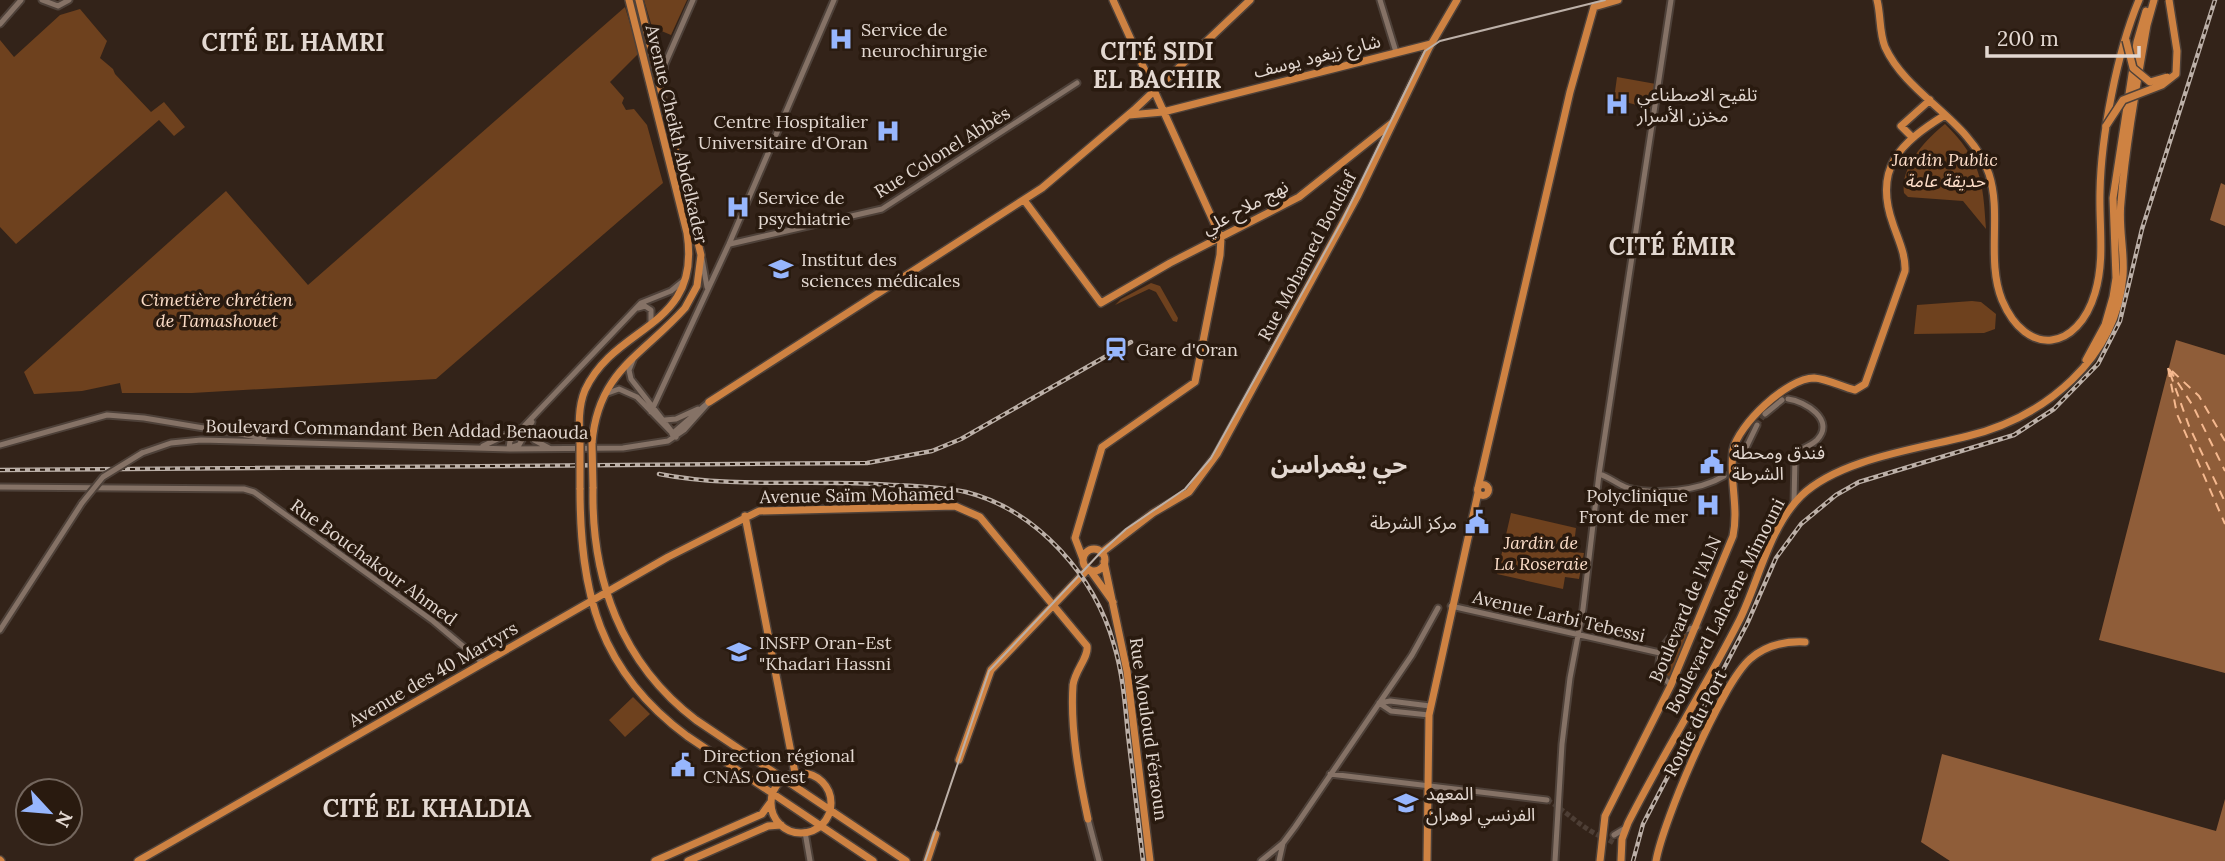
<svg xmlns="http://www.w3.org/2000/svg" width="2225" height="861" viewBox="0 0 2225 861" font-family="Lora,'Noto Sans Arabic',serif">
<style>
.green{fill:#6e411e}
.water{fill:#8f5d39}
.lines{fill:none;stroke-linecap:round;stroke-linejoin:round}
.ferry{stroke:#f6b98f;stroke-width:2;stroke-dasharray:9 7;stroke-linecap:butt}
.minor-tunnel{stroke:#4d3e35;stroke-width:5;stroke-dasharray:5 2.5;stroke-linecap:butt}
.minor-casing{stroke:#4e4139;stroke-width:9}
.major-casing{stroke:#4e4139;stroke-width:10}
.minor{stroke:#857266;stroke-width:5}
.major{stroke:#ce8242;stroke-width:7}
.tram{stroke:#bcb0a8;stroke-width:2}
.rail-casing{stroke:#bcb0a8;stroke-width:4.5}
.rail{stroke:#291a0f;stroke-width:2;stroke-dasharray:5;stroke-linecap:butt}
.minor-bridge-casing{stroke:#4e4139;stroke-width:9;stroke-linecap:butt}
.major-bridge-casing{stroke:#4e4139;stroke-width:10;stroke-linecap:butt}
.minor-bridge{stroke:#857266;stroke-width:5}
.major-bridge{stroke:#ce8242;stroke-width:7}
.labels{text-anchor:middle;dominant-baseline:central;stroke-width:7;stroke-linejoin:round;paint-order:stroke}
.poi-label{font-size:18px;fill:#e3d8d1;stroke:#291a0f;text-anchor:start}
.street-label{font-size:18px;fill:#e3d8d1;stroke:#291a0f}
.park-label{font-size:18px;font-style:italic;fill:#fcddc8;stroke:#291a0f}
.district-label{font-size:24px;font-weight:bold;fill:#e3d8d1;stroke:#291a0f}
</style>
<rect width="100%" height="100%" fill="#332319"/>
<path class="green" d="M644,0H687L671,35L652,27Z
M625,7L639,53L610,82L624,98L622,103L626,110L634,109L647,125L663,183L436,379L192,393H122L120,383L82,391L34,394L24,372L226,191L308,285Z
M80,9L107,41L100,58L113,69L115,74L151,112L164,102L185,127L174,136L159,120L16,244L0,227V40L14,57L60,15Z
M1617,77L1656,84L1652,109L1614,99Z
M1945,124C1981,160 1983,180 1986,229L1963,201L1908,197L1904,193C1900,167 1926,139 1945,124Z
M1151,283L1160,286L1178,318L1177,322L1173,321L1156,292L1149,289L1115,305L1121,299Z
M1972,301L1981,302L1996,314L1995,329L1984,333L1914,334L1917,305Z
M1511,513L1576,528L1573,552L1584,553L1579,579L1565,577L1563,589L1497,574Z
M1683,633H1692L1671,680C1657,664 1662,640 1683,633Z
M633,697L650,714L625,737L609,720Z"/>
<path class="water" d="M2221,183L2225,185V226L2210,220Z
M2176,340L2225,355V673L2099,640Z
M1942,754L2216,831L2225,799V861H1950L1921,842Z"/>
<g class="lines">
<path class="ferry" d="M2168,368L2177,414L2225,524
M2169,369L2193,406L2225,471
M2172,371L2199,396L2225,441
M2170,373L2189,426L2225,502"/>
<path class="minor-tunnel" d="M1757,425L1765,414
M1724,476L1737,467L1743,454
M1547,800C1568,812 1583,830 1605,838
M1609,840L1614,843"/>
<g class="minor-casing">
<path id="minor" d="M42,0L58,6L69,0
M1380,0L1396,52
M0,24L21,0
M661,85L665,64L693,0
M730,244L882,209L1077,83
M702,259L707,287
M638,308L645,306L651,310V323
M633,360L629,370L631,379L676,437
M605,394L619,389L637,397L676,437
M1788,399C1805,401 1836,420 1817,440C1810,447 1800,447 1795,457L1794,502
M651,412L729,244L834,0
M1765,414L1782,400
M665,420L676,419L698,409
M532,422L519,445L509,448L510,441L641,303L671,291L682,282
M531,426L534,440L549,448
M672,434L709,402
M0,445L107,415L144,418L264,438
M483,446L518,429
M142,453L171,443L201,440L510,449L623,448L668,441L684,430L709,402
M1743,454L1757,425
M1599,474C1610,477 1618,485 1628,488C1656,495 1699,491 1724,476
M0,487L244,489L254,492L433,621L483,663
M1451,606L1660,653
M0,630L82,503
M1671,685C1650,669 1660,646 1676,632L1697,627
M1379,703L1391,711L1429,715
M1379,703L1390,701L1430,706
M1330,774L1547,800
M1088,819L1099,861
M805,832L810,861
M1614,835L1624,829
M1261,861L1283,843L1295,827L1412,655L1438,608
M1279,861L1283,843
M1555,861L1562,744L1570,678L1583,609L1599,474L1671,0"/>
</g>
<g class="major-casing">
<path id="major" d="M1877,0C1881,15 1879,32 1885,47C1908,97 1971,120 1989,174C2002,214 1986,260 2002,300C2027,359 2078,350 2095,293C2105,260 2099,226 2100,192C2101,136 2117,52 2139,0
M1594,7L1618,0
M1129,115L1163,112L1431,44
M1911,136L1901,126L1930,100
M1024,200L1101,303L1170,263L1299,197L1392,123
M2086,360L2105,325L2113,297L2116,278L2113,198L2137,42L2146,11
M709,402L1042,188L1134,110L1250,0
M580,443C579,425 578,407 585,390C616,323 702,329 687,233L629,0
M592,443C598,371 642,356 685,308L697,286L701,255L639,0
M1477.5 490a5.5 5.5 0 1 1 11 0a5.5 5.5 0 1 1-11 0Z
M593,487C591,579 621,663 696,720L906,861
M580,488C580,593 599,671 687,736L873,861
M1478,488L1570,92L1594,7
M745,516L795,773
M1083 560a11 11 0 1 1 22 0a11 11 0 1 1-22 0Z
M1101,553L1153,513L1189,492L1217,454L1358,195L1429,48L1457,0
M1083,559L1075,538L1102,447L1195,382L1220,255L1221,238L1113,0
M1104,562L1127,671L1150,861
M1090,570L1113,602
M959,760L991,670L1088,569
M771 803a30 30 0 1 1 60 0a30 30 0 1 1-60 0Z
M0,860L1,861
M138,861L668,557L759,511L955,506L980,517L1087,646C1089,657 1075,670 1073,685C1070,728 1079,777 1088,819
M655,861L762,814L770,803
M688,861L768,826L781,825
M927,861L936,834
M1427,861L1429,715L1478,493
M1600,861L1605,816L1671,685L1733,536C1739,507 1729,479 1733,450C1738,425 1787,378 1814,378C1828,379 1842,387 1855,390L1865,384L1905,271C1906,255 1898,239 1893,224C1873,168 1900,143 1945,115
M1621,861L1622,839L1628,823C1663,754 1705,688 1740,619C1759,580 1769,528 1801,496C1839,459 1918,449 1968,436C2045,417 2116,359 2123,276C2125,252 2118,227 2121,202C2126,143 2137,83 2147,25L2154,0
M1656,861C1663,821 1721,685 1750,659C1765,646 1785,641 1805,642"/>
</g>
<use href="#minor" class="minor"/>
<use href="#major" class="major"/>
<path class="tram" d="M925,861L989,671L1101,552L1126,529L1185,489L1211,458L1342,221L1425,51L1440,41L1605,0"/>
<g class="rail-casing">
<path id="rail" d="M0,470L867,463L932,451L961,439L1131,342
M659,474C731,488 803,480 876,484C905,486 938,486 966,492C1037,510 1095,576 1114,645C1123,674 1125,705 1128,735C1133,777 1138,819 1143,861
M1633,861L1643,824L1747,624L1776,558L1801,524L1836,495L1859,482L2014,435L2054,409L2098,364L2120,321L2142,229L2215,0"/>
</g>
<use href="#rail" class="rail"/>
<g class="minor-bridge-casing">
<path id="minor-bridge" d="M82,503L103,477L142,453"/>
</g>
<g class="major-bridge-casing">
<path id="major-bridge" d="M2126,40L2133,68L2150,82L2167,77
M2106,126L2123,100L2162,85L2176,74L2177,51L2169,0
M580,443V488
M592,443L593,487"/>
</g>
<use href="#minor-bridge" class="minor-bridge"/>
<use href="#major-bridge" class="major-bridge"/>
</g>
<defs>
<g id="hospital-bare" transform="scale(1.89)"><path d="M-5-5h3v3.5h4V-5h3V5h-3V1.5h-4V5h-3Z" fill="#97b6fd" stroke="#291a0f" stroke-width="2.5" paint-order="stroke"/></g>
<g id="university-bare" transform="scale(1.89)"><path d="M0-5L7-2L0 1L-7-2ZM-4 1L0 2.5L4 1V4Q0 6-4 4Z" fill="#97b6fd" stroke="#291a0f" stroke-width="2.5" paint-order="stroke"/></g>
<g id="station-bare" transform="scale(1.89)"><path d="M-3-6H3Q5-6 5-4V2Q5 4 3 4L4.5 6H3L1.5 4h-3L-3 6H-4.5L-3 4Q-5 4-5 2V-4Q-5-6-3-6ZM-3.5-4v3h7v-3ZM-3.5 1v1.5H-2V1ZM2 1v1.5H3.5V1Z" fill="#97b6fd" stroke="#291a0f" stroke-width="2.5" paint-order="stroke"/></g>
<g id="civic-bare" transform="scale(1.89)"><path d="M-.6-6.5H3V-4.5H.6V-3L4-1V1h2V6H-6V1h2V-1L-.6-3ZM-1.2 2.5V6h2.4V2.5Z" fill="#97b6fd" stroke="#291a0f" stroke-width="2.5" paint-order="stroke"/></g>
</defs>
<g fill-rule="evenodd">
<use href="#hospital-bare" x="841" y="39"/>
<use href="#hospital-bare" x="1617" y="104"/>
<use href="#hospital-bare" x="888" y="131"/>
<use href="#hospital-bare" x="738" y="207"/>
<use href="#university-bare" x="781" y="269"/>
<use href="#station-bare" x="1116" y="349"/>
<use href="#civic-bare" x="1712" y="462"/>
<use href="#hospital-bare" x="1708" y="505"/>
<use href="#civic-bare" x="1477" y="522"/>
<use href="#university-bare" x="739" y="652"/>
<use href="#civic-bare" x="683" y="765"/>
<use href="#university-bare" x="1406" y="803"/>
</g>
<g class="labels">
<g class="poi-label">
<text x="861" y="29">Service de<tspan x="861" dy="21">neurochirurgie</tspan></text>
<text x="1637" y="94">تلقيح الاصطناعي<tspan x="1637" dy="21">مخزن الأسرار</tspan></text>
<text x="868" y="121" text-anchor="end">Centre Hospitalier<tspan x="868" dy="21">Universitaire d'Oran</tspan></text>
<text x="758" y="197">Service de<tspan x="758" dy="21">psychiatrie</tspan></text>
<text x="801" y="259">Institut des<tspan x="801" dy="21">sciences médicales</tspan></text>
<text x="1136" y="349">Gare d'Oran</text>
<text x="1732" y="452">فندق ومحطة<tspan x="1732" dy="21">الشرطة</tspan></text>
<text x="1688" y="495" text-anchor="end">Polyclinique<tspan x="1688" dy="21">Front de mer</tspan></text>
<text x="1457" y="522" text-anchor="end">مركز الشرطة</text>
<text x="759" y="642">INSFP Oran-Est<tspan x="759" dy="21">"Khadari Hassni</tspan></text>
<text x="703" y="755">Direction régional<tspan x="703" dy="21">CNAS Ouest</tspan></text>
<text x="1426" y="793">المعهد<tspan x="1426" dy="21">الفرنسي لوهران</tspan></text>
</g>
<g class="street-label">
<text transform="translate(1317 56) rotate(-14)">شارع زيغود يوسف</text>
<text transform="translate(677 134) rotate(77)">Avenue Cheikh Abdelkader</text>
<text transform="translate(942 152) rotate(-32)">Rue Colonel Abbès</text>
<text transform="translate(1245 207) rotate(-28)">نهج ملاح علي</text>
<text transform="translate(1307 256) rotate(-62)">Rue Mohamed Boudiaf</text>
<text transform="translate(397 429) rotate(1)">Boulevard Commandant Ben Addad Benaouda</text>
<text transform="translate(857 495) rotate(-1)">Avenue Saïm Mohamed</text>
<text transform="translate(374 562) rotate(36)">Rue Bouchakour Ahmed</text>
<text transform="translate(1725 606) rotate(-63)">Boulevard Lahcène Mimouni</text>
<text transform="translate(1685 609) rotate(-67)">Boulevard de l'ALN</text>
<text transform="translate(1559 616) rotate(13)">Avenue Larbi Tebessi</text>
<text transform="translate(433 674) rotate(-30)">Avenue des 40 Martyrs</text>
<text transform="translate(1695 723) rotate(-63)">Route du Port</text>
<text transform="translate(1149 729) rotate(82)">Rue Mouloud Féraoun</text>
</g>
<g class="park-label">
<text x="1945" y="159">Jardin Public<tspan x="1945" dy="21">حديقة عامة</tspan></text>
<text x="217" y="299">Cimetière chrétien<tspan x="217" dy="21">de Tamashouet</tspan></text>
<text x="1541" y="542">Jardin de<tspan x="1541" dy="21">La Roseraie</tspan></text>
</g>
<g class="district-label">
<text x="293" y="42">CITÉ EL HAMRI</text>
<text x="1157" y="51">CITÉ SIDI<tspan x="1157" dy="28">EL BACHIR</tspan></text>
<text x="1672" y="246">CITÉ ÉMIR</text>
<text x="1339" y="464">حي يغمراسن</text>
<text x="427" y="808">CITÉ EL KHALDIA</text>
</g>
</g>
<g transform="translate(49 812) rotate(116)"><circle r="33" fill="#291a0f" stroke="#73665d" stroke-width="2"/>
<path d="M0-5L12 26L0 18L-12 26Z" fill="#97b6fd"/>
<text y="-10" font-size="19" font-weight="bold" text-anchor="middle" fill="#e3d8d1">N</text>
</g>
<path d="M1987 46v10h152v-10" fill="none" stroke="#e3d8d1" stroke-width="3.5"/>
<text x="1997" y="46" font-size="21" fill="#e3d8d1" stroke="#291a0f" stroke-width="5" paint-order="stroke">200 m</text>
</svg>
